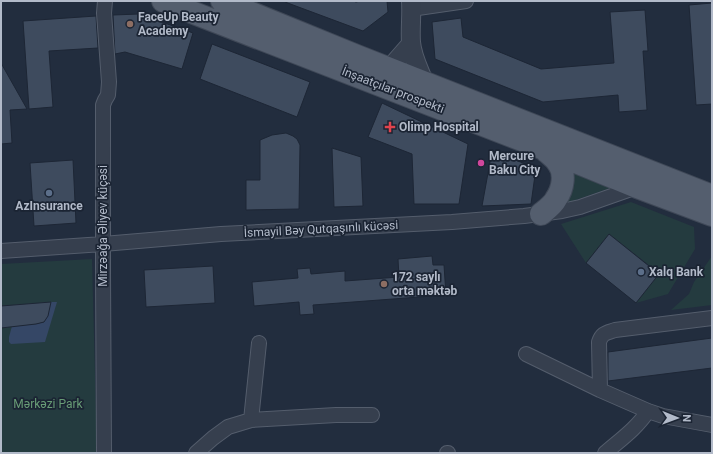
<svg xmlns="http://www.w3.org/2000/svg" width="713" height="454" viewBox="0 0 713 454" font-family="Roboto,sans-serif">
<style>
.green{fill:#243b3f}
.water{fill:#354766}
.building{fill:#3e4b5e;stroke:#1d2635}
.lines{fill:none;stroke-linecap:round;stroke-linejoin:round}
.minor-casing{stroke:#545d6c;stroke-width:16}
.tertiary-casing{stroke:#545d6c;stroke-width:20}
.primary-casing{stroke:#3f4857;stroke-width:24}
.minor{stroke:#363f4e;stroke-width:14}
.tertiary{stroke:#363f4e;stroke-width:18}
.primary{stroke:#545e6e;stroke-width:22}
.education-dot{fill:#8d6e63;stroke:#1b2433;stroke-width:1.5}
.health-dot{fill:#e0444e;stroke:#1b2433;stroke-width:1.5}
.hotel-dot{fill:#d1479c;stroke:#1b2433;stroke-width:1.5}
.service-dot{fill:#5c6f8a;stroke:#1b2433;stroke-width:1.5}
.labels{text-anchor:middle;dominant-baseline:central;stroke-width:3.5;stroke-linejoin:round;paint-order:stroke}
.poi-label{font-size:12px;font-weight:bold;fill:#b2bac9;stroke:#1b2433;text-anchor:start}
.street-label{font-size:12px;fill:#b2bac9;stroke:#1b2433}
.park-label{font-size:12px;fill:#689c76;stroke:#1b2433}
</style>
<rect width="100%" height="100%" fill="#222d3e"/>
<path class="green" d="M569,169L610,188L561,205Z
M631,202L694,227L695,249L668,294L636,303L659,273L609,234L586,263L561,224Z
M712,256V305L671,310L689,294L694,282Z
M92,259L97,453H1V264Z"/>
<path class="water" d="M51,302H57L45,342L11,344L9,342V337L12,326L36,324L44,322Z"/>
<path class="building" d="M285,1H353L356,2L360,1H387L388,12L363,31L285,2Z
M712,3V104L696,105L689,5Z
M645,10L648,51H643L647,110L619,112L618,95L543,102L435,59L432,22L461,18L463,37L541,69L614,63L610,12Z
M139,14L193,33L182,69L125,52L115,54L113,15Z
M96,16L98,48L49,51L53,107L29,109L23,21Z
M212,44L310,82L297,117L200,79Z
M1,63L27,109L10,110L12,143L1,144Z
M382,103L468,144L459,204H414L412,154L368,137Z
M286,133L293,136L297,139L300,145L299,209L246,210V180H260V140L272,135Z
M332,148L361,157L363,206L334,207Z
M492,151L536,168L531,204L482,206Z
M73,160L76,223L34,226L30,163Z
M609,234L659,274L636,303L586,263Z
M432,256L433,265H444L446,295L313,305L314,314L300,315L299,302L254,306L252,282L298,278L297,269L310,268L311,274L345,271V281L399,277L398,259Z
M213,266L215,303L146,307L144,270Z
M51,302L48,316L44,322L36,324L1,328V306Z
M712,338V368L608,381V352Z"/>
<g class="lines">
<g class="minor-casing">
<path id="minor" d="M411,9L466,1
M1,251L103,244L221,234L452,222L524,216L562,211L580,207L637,187
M526,354L600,390L648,411L663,416L712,425
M600,390L599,342C602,333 606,333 615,330L712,318
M251,420L259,343
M104,453L103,273V105L105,100L108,95L109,82L104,13L105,1
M196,453L213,438L228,427L251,420L336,415H372
M447,453H448
M605,453C620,440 637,428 648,411"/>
</g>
<g class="tertiary-casing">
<path id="tertiary" d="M411,1C412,15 410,29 411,42C412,56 419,69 424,82
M390,68L411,44"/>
</g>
<g class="primary-casing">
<path id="primary" d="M163,1L522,140L637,187L712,215
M222,1L357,56L712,196
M541,214C547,209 553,205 556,199C563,189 566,173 558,163C555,158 549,154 545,150"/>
</g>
<use href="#minor" class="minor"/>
<use href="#tertiary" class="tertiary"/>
<use href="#primary" class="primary"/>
</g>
<g class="education-dot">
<circle cx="130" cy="24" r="4"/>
<circle cx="384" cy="284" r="4"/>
</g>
<path class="health-dot" d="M388 121h4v4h4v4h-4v4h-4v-4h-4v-4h4z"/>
<circle class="hotel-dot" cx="481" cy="163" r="4"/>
<g class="service-dot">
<circle cx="49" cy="193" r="4"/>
<circle cx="641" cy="272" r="4"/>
</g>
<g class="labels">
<g class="poi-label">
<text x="138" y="17">FaceUp Beauty<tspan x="138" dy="14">Academy</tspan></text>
<text x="399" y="127">Olimp Hospital</text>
<text x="489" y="156">Mercure<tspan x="489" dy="14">Baku City</tspan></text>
<text x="49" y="206" text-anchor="middle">AzInsurance</text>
<text x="649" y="272">Xalq Bank</text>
<text x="392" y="277">172 saylı<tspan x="392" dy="14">orta məktəb</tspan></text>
</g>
<g class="street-label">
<text transform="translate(393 90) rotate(21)">İnşaatçılar prospekti</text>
<text transform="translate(103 226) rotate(-90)">Mirzəağa Əliyev küçəsi</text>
<text transform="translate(321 229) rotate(-3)">İsmayil Bəy Qutqaşınlı kücəsi</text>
</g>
<g class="park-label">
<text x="48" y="404">Mərkəzi Park</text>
</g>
</g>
<rect width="713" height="454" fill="none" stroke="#b2bac9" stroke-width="4"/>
<g transform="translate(677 418) rotate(91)" stroke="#1b2433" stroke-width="3" paint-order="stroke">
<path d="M0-3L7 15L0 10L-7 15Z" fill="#b2bac9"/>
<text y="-6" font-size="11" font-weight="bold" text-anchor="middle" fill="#b2bac9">N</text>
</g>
</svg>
